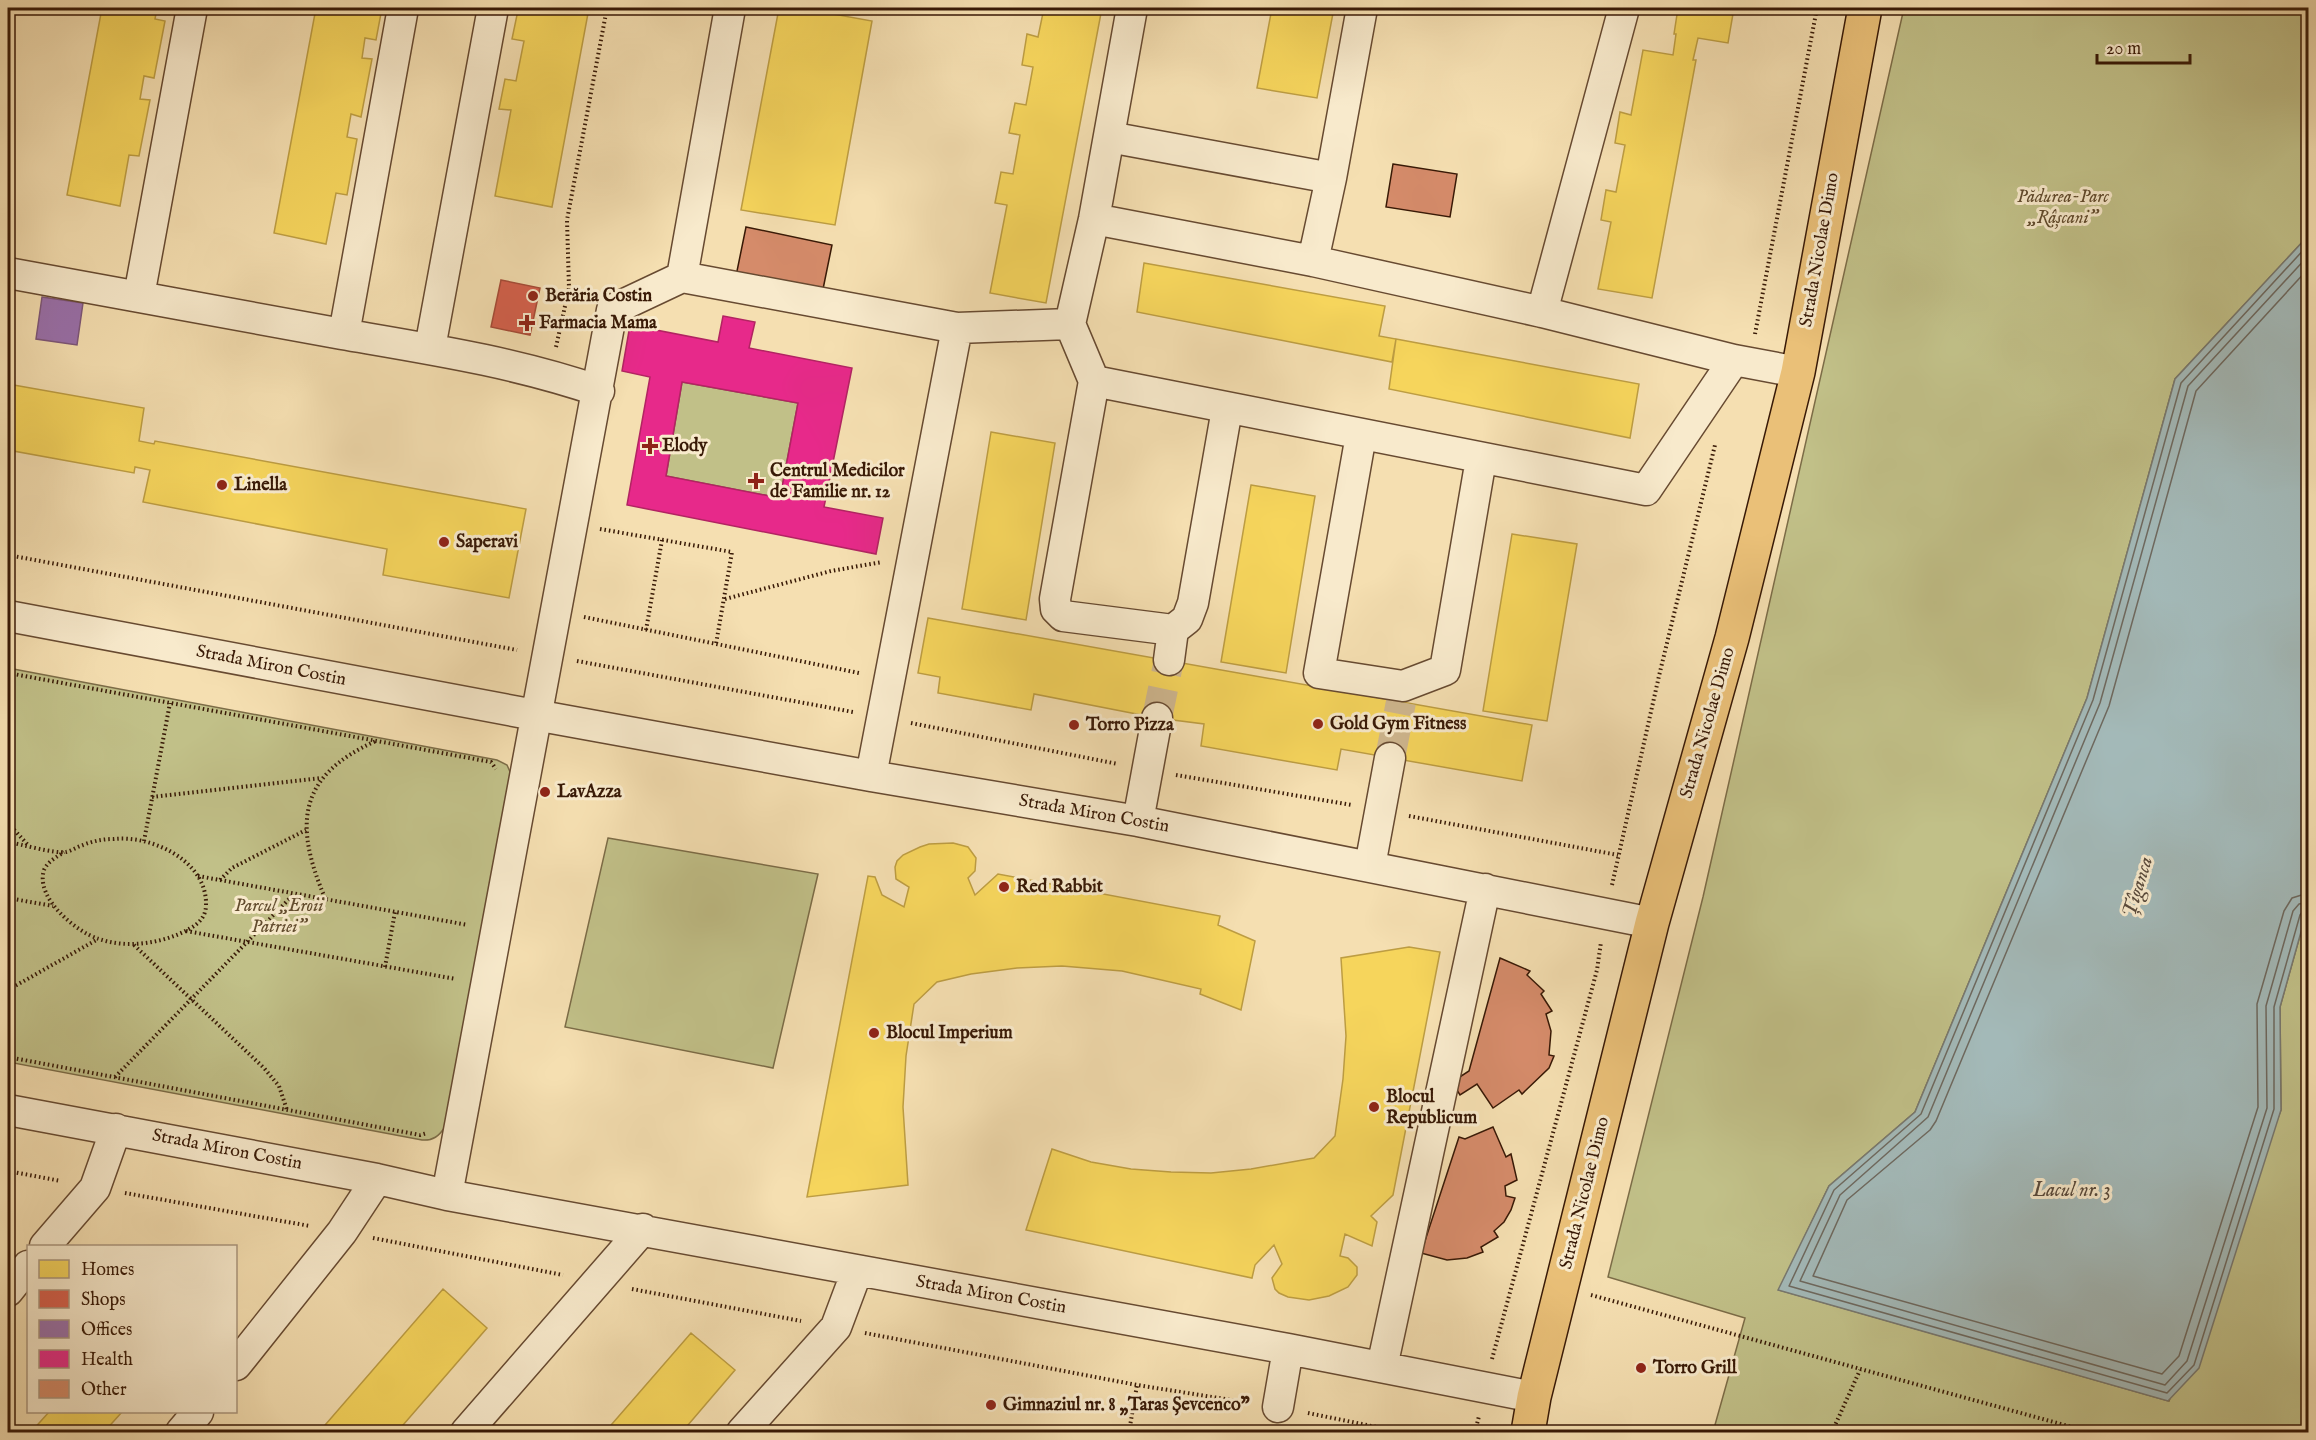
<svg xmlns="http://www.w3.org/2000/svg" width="2316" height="1440" viewBox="0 0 2316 1440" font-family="'IM FELL English',serif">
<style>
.green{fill:#c1c088;stroke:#7c6c47;stroke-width:1.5}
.water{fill:#a3b9b8;stroke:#787971;stroke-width:1.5}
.homes{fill:#f6d55c;stroke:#bd9d42;stroke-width:1.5}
.shops{fill:#d6604d;stroke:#a74b38;stroke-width:1.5}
.offices{fill:#9970ab;stroke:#7c567a;stroke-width:1.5}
.health{fill:#e7298a;stroke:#b22462;stroke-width:1.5;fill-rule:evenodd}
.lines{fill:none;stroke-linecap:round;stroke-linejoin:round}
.shore{stroke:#6e695f;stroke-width:1.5}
.building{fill:#d58b6a;stroke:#381906;stroke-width:1.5}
.minor-tunnel{stroke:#cfb78f;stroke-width:30;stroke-dasharray:30 15;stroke-linecap:butt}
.minor-casing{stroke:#674a31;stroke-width:33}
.major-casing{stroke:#381906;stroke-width:36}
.path{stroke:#381906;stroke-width:4;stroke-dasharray:1.5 3;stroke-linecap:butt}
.minor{stroke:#f8eacc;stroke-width:30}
.major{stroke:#eac078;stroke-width:33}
.poi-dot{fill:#8f2418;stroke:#f8eacc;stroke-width:2}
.labels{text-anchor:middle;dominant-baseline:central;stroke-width:6;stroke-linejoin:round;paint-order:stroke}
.park-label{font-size:18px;font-style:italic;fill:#614b2d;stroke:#f8eacc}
.street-label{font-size:18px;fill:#381906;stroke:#f8eacc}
.poi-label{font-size:18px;font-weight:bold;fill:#381906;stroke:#f8eacc;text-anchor:start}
.water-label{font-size:20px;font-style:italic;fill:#58493b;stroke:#f8eacc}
</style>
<rect width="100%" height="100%" fill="#f5dfb1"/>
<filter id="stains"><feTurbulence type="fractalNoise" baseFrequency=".00333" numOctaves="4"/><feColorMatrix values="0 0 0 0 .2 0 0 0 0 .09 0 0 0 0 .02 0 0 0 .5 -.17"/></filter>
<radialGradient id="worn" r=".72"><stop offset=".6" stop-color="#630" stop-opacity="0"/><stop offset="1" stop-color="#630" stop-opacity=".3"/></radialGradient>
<path class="green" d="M1904,8H2308V236L2175,379L2087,698L1915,1112L1829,1186L1779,1290L2169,1401L2281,1110L2280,1007L2308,907V1432H1713L1745,1318L1608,1277L1703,897Z
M682,382L798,403L780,498L666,476Z
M8,668L497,760L507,765L511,774L445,1127C439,1136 433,1141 422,1140L8,1062Z
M608,838L818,874L773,1068L565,1027Z"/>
<path class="water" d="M2308,236V907L2280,1007L2281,1110L2199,1368L2168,1401L1778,1290L1829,1186L1915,1112L2087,698L2175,379Z"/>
<path class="homes" d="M102,8H157L155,19L165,21L154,78L144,76L140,99L150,100L139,156L129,155L120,206L67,195Z
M316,8H382L376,40L365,38L362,58L372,59L361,117L351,114L347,137L357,139L347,195L336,193L326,244L274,233Z
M530,8H589L552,207L495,196L511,110L499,109L505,79L516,81L524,41L512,39L518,10L529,12Z
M779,8H800L872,21L835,225L741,210Z
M1044,8H1102L1046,303L990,293L1007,205L995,203L1001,172L1013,174L1020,135L1009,133L1015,103L1026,105L1033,67L1022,65L1027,34L1038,37Z
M1272,8H1334L1317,98L1257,88Z
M1678,8H1734L1728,43L1698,38L1693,60H1696L1652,298L1598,289L1611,222L1601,220L1606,190L1616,192L1625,145L1615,143L1620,112L1631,115L1643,50L1673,55L1676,34H1674Z
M1144,263L1385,306L1379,336L1396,339L1392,362L1137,312Z
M1396,339L1639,384L1630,438L1389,389Z
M8,384L144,408L139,441L154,444L155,441L526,509L509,598L383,575L387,549L143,502L150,470L135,467L134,473L8,450Z
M991,432L1055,443L1026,620L962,609Z
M1251,485L1315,496L1286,673L1221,662Z
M1512,534L1577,544L1547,721L1483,711Z
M928,618L1532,725L1522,781L1341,749L1337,770L1201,746L1204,724L1157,718L1034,694L1031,710L938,693L940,677L918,673Z
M953,843L968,847L976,858L975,871L968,878L975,895L998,874L1220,916L1218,925L1255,941L1241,1010L1200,994L1201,989L1122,971L1062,966L1017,968L971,974L937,982L914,1004L906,1056L903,1107L908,1185L807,1197L868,876L875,877L882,895L904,907L909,887L896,879L895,867L897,861L903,855L920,847L929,844Z
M1409,947L1440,952L1393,1195L1371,1216L1377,1222L1372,1246L1345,1234L1340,1256L1348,1258L1357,1267V1275L1348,1287L1329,1296L1309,1300L1288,1297L1279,1293L1275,1289L1272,1278L1282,1264L1274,1245L1255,1265L1252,1278L1026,1230L1052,1149L1091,1162L1131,1169L1171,1172L1211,1173L1251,1169L1314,1158L1335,1136L1343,1079L1346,1036L1341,958Z
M443,1289L487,1328L397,1432H319Z
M691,1333L735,1370L682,1432H605Z
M49,1412H122L104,1432H31Z"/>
<path class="shops" d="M501,280L540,288L530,335L491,327Z"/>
<path class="offices" d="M42,297L83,303L77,345L36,339Z"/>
<path class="health" d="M723,316L755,322L749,348L852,368L824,507L883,518L876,554L627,505L650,377L622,371L630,325L718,342ZM682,382L798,403L780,498L666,476Z"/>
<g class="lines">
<path class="shore" d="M2308,245L2181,383L2093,700L1921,1114L1834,1190L1789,1286L2167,1393L2194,1365L2274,1109V1007L2300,915L2303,911L2308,910
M2308,256L2188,386L2100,703L1928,1117L1840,1195L1800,1281L2165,1385L2187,1361L2267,1108L2266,1006L2293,911L2299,904L2308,902
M2308,269L2196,391L2109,706L1936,1121L1930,1130L1847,1200L1813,1276L2162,1374L2179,1356L2258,1107L2257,1004L2284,911L2292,898L2308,893"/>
</g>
<path class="building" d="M1393,164L1457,174L1450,217L1386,207Z
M746,227L832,245L822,294L736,276Z
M1500,958L1530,971L1527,975L1544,991L1541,994L1552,1011L1546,1014L1551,1031L1549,1055L1554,1056L1549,1068L1522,1094L1519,1090L1493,1108L1477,1084L1460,1095L1452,1082L1469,1071Z
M1493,1127L1506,1157L1511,1154L1517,1180L1505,1186L1506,1196L1515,1198L1511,1210L1504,1222L1494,1231L1498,1237L1481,1247L1483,1252L1467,1258L1447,1260L1421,1253L1459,1137L1465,1139Z"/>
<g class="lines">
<path class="minor-tunnel" d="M1157,718L1169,660
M1390,758L1401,702"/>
<g class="minor-casing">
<path id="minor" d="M1132,8L1094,219L1070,324L1094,381L1646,490L1734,360L1798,372
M1109,137L1331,178
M1094,219L1313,261L1542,312L1734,360
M1313,261L1331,178L1362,8
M8,273C119,293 231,314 342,334C429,349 515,362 599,391
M682,277L957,328L1070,324
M139,296L192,8
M1542,312L1624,8
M344,334L403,8
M430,348L493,8
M1094,381L1055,599L1056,609L1063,616L1173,630L1187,619L1193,603L1227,409
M1361,435L1319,673L1403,686L1445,670L1481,459
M8,616L535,715L871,776L1138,821L1652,923
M1169,660L1173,630
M871,776L957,328
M1138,821L1157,718
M1370,866L1390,758
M8,1110L377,1179L447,1195L1288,1349L1534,1397
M447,1195L612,310L682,277L730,8
M45,1246L95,1188L116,1129
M8,1291L28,1266
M236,1365L342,1232L377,1179
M1382,1367L1485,889
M1278,1407L1288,1349
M181,1432L198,1412
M466,1432L643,1229
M742,1432L836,1327L857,1271"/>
</g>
<g class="major-casing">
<path id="major" d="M1528,1432L1534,1397L1652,923L1732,638L1798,372L1865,8"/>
</g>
<path class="path" d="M1755,334L1817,8
M556,347L569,288L567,220L607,8
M600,529L732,552L716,644
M8,555L517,650
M725,599L831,571L882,562
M584,617L859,673
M646,630L662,540
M577,661L853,712
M8,673L491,762L496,769
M911,723L1118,764
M1176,775L1352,805
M152,797L322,778
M1409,816L1618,855
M8,823L28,845
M144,841L170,703
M8,842C20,844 55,854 66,852C71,851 77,847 83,845C93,841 103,839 114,839C152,835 208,861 206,906C205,922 192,928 179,934C155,944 125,948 99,939C76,932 35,898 44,870C48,861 57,857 64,852
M198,876L468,925
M220,880L232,868L306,830
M1612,885L1659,676L1715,445
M8,898L53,906
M325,898C294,825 297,776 376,741
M186,931L456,979
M134,945L264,1068L279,1086L287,1110
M385,967L395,912
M8,990L98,939
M8,1057L420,1135L427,1133
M115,1077L294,894
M8,1171L61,1181
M125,1193L310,1226
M373,1238L563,1275
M632,1289L801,1321
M1591,1295L2090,1432
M865,1333L1137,1385L1250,1403
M1492,1359L1597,970L1601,942
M1308,1413L1401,1432
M1129,1432L1137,1385
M1475,1432L1479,1416
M1832,1432L1860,1370"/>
<use href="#minor" class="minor"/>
<use href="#major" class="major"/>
</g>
<g class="poi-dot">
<circle cx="533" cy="296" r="6"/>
<path d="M524 314h6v6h6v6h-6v6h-6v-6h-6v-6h6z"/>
<path d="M647 437h6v6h6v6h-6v6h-6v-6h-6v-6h6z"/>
<path d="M753 472h6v6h6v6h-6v6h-6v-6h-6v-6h6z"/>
<circle cx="222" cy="485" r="6"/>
<circle cx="444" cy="542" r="6"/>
<circle cx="1318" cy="724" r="6"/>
<circle cx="1074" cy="725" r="6"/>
<circle cx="545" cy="792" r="6"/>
<circle cx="1004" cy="887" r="6"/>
<circle cx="874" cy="1033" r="6"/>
<circle cx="1374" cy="1107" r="6"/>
<circle cx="1641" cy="1368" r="6"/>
<circle cx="991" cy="1405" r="6"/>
</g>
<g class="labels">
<g class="park-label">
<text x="2063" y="197">Pădurea-Parc<tspan x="2063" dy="21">„Râșcani”</tspan></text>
<text x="279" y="906">Parcul „Eroii<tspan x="279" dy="21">Patriei”</tspan></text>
</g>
<g class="street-label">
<text transform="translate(1820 250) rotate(-80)">Strada Nicolae Dimo</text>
<text transform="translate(271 666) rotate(11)">Strada Miron Costin</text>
<text transform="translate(1708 723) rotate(-74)">Strada Nicolae Dimo</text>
<text transform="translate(1094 814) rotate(10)">Strada Miron Costin</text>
<text transform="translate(227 1150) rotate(11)">Strada Miron Costin</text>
<text transform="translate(1585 1193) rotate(-76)">Strada Nicolae Dimo</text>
<text transform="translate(991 1295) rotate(10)">Strada Miron Costin</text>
</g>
<g class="poi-label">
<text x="545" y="296">Berăria Costin</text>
<text x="539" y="323">Farmacia Mama</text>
<text x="662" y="446">Elody</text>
<text x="770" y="471">Centrul Medicilor<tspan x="770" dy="21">de Familie nr. 12</tspan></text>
<text x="234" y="485">Linella</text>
<text x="456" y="542">Saperavi</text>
<text x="1330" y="724">Gold Gym Fitness</text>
<text x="1086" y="725">Torro Pizza</text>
<text x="557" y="792">LavAzza</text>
<text x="1016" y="887">Red Rabbit</text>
<text x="886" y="1033">Blocul Imperium</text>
<text x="1386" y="1097">Blocul<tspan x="1386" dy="21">Republicum</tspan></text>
<text x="1653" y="1368">Torro Grill</text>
<text x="1003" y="1405">Gimnaziul nr. 8 „Taras Șevcenco”</text>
</g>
<g class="water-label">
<text transform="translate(2138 887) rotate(-73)">Țîganca</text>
<text x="2072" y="1190">Lacul nr. 3</text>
</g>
</g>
<rect width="2316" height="1440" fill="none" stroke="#f5dfb1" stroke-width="30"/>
<rect x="9" y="9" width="2298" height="1422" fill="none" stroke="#381906" stroke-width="3"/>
<rect x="15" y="15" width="2286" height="1410" fill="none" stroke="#381906" stroke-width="1.5"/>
<rect x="27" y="1245" width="210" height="168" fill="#f8eacc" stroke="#ab967d" stroke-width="1.5"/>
<rect x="39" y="1260" width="30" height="18" fill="#f6d55c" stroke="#ab967d" stroke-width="1.5"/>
<text x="81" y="1275" font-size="18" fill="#381906">Homes</text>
<rect x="39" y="1290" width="30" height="18" fill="#d6604d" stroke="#ab967d" stroke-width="1.5"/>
<text x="81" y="1305" font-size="18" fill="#381906">Shops</text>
<rect x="39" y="1320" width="30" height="18" fill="#9970ab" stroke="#ab967d" stroke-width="1.5"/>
<text x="81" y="1335" font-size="18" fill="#381906">Offices</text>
<rect x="39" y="1350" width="30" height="18" fill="#e7298a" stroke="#ab967d" stroke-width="1.5"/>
<text x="81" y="1365" font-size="18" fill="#381906">Health</text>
<rect x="39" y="1380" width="30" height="18" fill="#d58b6a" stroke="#ab967d" stroke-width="1.5"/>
<text x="81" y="1395" font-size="18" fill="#381906">Other</text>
<path d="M2097 54v9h93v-9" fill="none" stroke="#381906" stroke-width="3"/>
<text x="2106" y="54" font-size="18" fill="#381906" stroke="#f8eacc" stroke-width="4.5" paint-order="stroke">20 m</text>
<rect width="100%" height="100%" filter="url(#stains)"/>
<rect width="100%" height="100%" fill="url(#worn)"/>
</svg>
